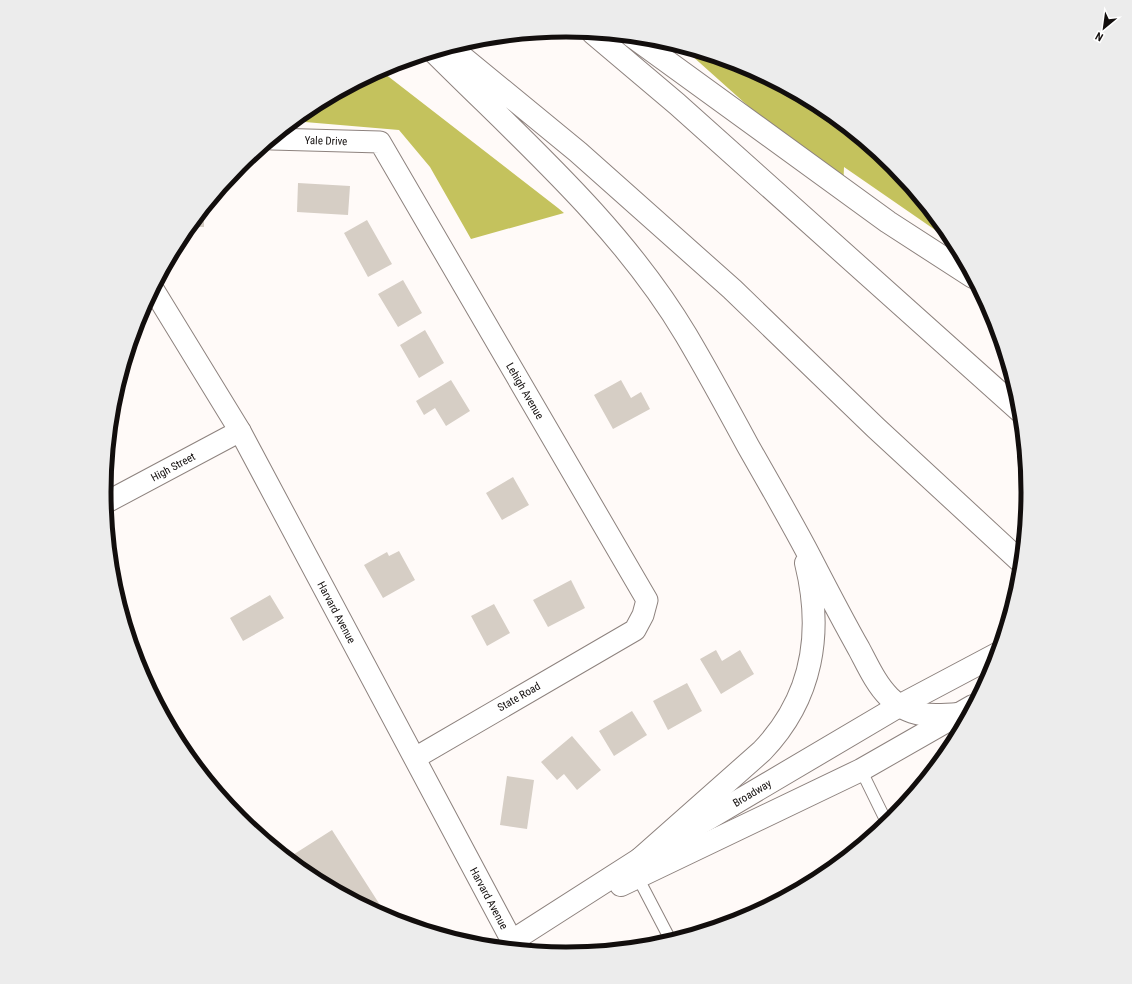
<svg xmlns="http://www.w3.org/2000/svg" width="1132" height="984" viewBox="0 0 1132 984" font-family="'Roboto Condensed',sans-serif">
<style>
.forest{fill:#c4c25d}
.building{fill:#d6cec5}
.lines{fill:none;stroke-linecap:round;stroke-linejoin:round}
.service-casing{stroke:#8d827e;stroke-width:13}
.minor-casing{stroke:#8d827e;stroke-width:23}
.primary-casing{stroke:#8d827e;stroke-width:24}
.motorway-casing{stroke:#8d827e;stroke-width:24}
.service{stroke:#fff;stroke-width:11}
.minor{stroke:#fff;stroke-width:21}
.primary{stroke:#fff;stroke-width:22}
.motorway{stroke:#fff;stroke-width:22}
.labels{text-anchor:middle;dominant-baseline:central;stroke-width:4;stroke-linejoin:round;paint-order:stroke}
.street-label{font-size:11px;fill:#120e0d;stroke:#fff}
.rim{fill:none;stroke:#120e0d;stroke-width:5}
</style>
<rect width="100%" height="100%" fill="#fffaf8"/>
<path class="forest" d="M681,46L743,65L823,108L893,165L950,236L954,243L844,167L843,191Z
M380,70L558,208L564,213L471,239L430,167L399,130L293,121L310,108Z"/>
<path class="building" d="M298,183L350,186L348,215L297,212Z
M204,208V227H188L204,209Z
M367,220L392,264L368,277L344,233Z
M403,280L422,313L398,327L378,294Z
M425,330L444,363L419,378L400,345Z
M451,380L470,411L446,426L435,408L424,415L416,401Z
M621,380L631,398L641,392L650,409L613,429L594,395Z
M513,477L529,505L502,520L486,493Z
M399,551L415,580L383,598L364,565L387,552L389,556Z
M571,580L585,608L548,627L533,600Z
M270,595L284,618L243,641L230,618Z
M494,604L510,633L487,646L471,616Z
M716,650L722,661L740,650L754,674L721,694L700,659Z
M687,683L702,711L668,730L653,701Z
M632,711L647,735L614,756L599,731Z
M572,736L601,770L577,790L564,774L557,780L541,762Z
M507,776L534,780L527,829L500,825Z
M332,830L389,919L309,876L288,858Z"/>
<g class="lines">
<g class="service-casing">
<path id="service" d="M861,770L887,823
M636,874L671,941"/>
</g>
<g class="minor-casing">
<g id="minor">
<path id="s1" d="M272,139L380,142L647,600L643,615L635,630L415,758"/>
<path id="s2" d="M153,289L240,431L512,941"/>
<path id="s3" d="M105,503L240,431"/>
</g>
</g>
<g class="primary-casing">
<g id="primary">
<path d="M621,885L861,770L973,706"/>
<path id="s4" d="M512,941L640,859L899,706L997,654"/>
</g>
</g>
<g class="motorway-casing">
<path id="motorway" d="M593,33L677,104L1020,411
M632,36L888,222L973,277
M450,47L578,152L732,289L876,428L1021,562
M434,52C523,141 621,226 686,335C708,372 728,409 748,446C769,483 790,519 810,557C826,588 842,619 859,649C868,666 876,684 889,697C909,718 933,716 959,714
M640,859L762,751C813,698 823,632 806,563"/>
</g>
<use href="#service" class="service"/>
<use href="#minor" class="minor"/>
<use href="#primary" class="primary"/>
<use href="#motorway" class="motorway"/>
</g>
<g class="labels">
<g class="street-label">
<text stroke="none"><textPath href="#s1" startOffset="54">Yale Drive</textPath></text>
<text stroke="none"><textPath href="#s1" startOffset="396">Lehigh Avenue</textPath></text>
<text stroke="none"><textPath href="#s3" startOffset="77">High Street</textPath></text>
<text stroke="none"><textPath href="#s2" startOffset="372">Harvard Avenue</textPath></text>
<text transform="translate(519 697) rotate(-30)">State Road</text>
<text stroke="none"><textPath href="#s4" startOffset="282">Broadway</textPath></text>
<text stroke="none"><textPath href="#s2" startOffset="696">Harvard Avenue</textPath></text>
</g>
</g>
<path d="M0 0H1132V984H0ZM111 492a455 455 0 1 1 910 0a455 455 0 1 1-910 0Z" fill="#ececec" fill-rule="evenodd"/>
<path class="rim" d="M111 492a455 455 0 1 1 910 0a455 455 0 1 1-910 0Z"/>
<g transform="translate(1104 28) rotate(209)" stroke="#ffffff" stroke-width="3" paint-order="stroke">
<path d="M0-3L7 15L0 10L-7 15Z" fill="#120e0d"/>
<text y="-6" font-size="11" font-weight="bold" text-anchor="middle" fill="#120e0d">N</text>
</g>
</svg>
